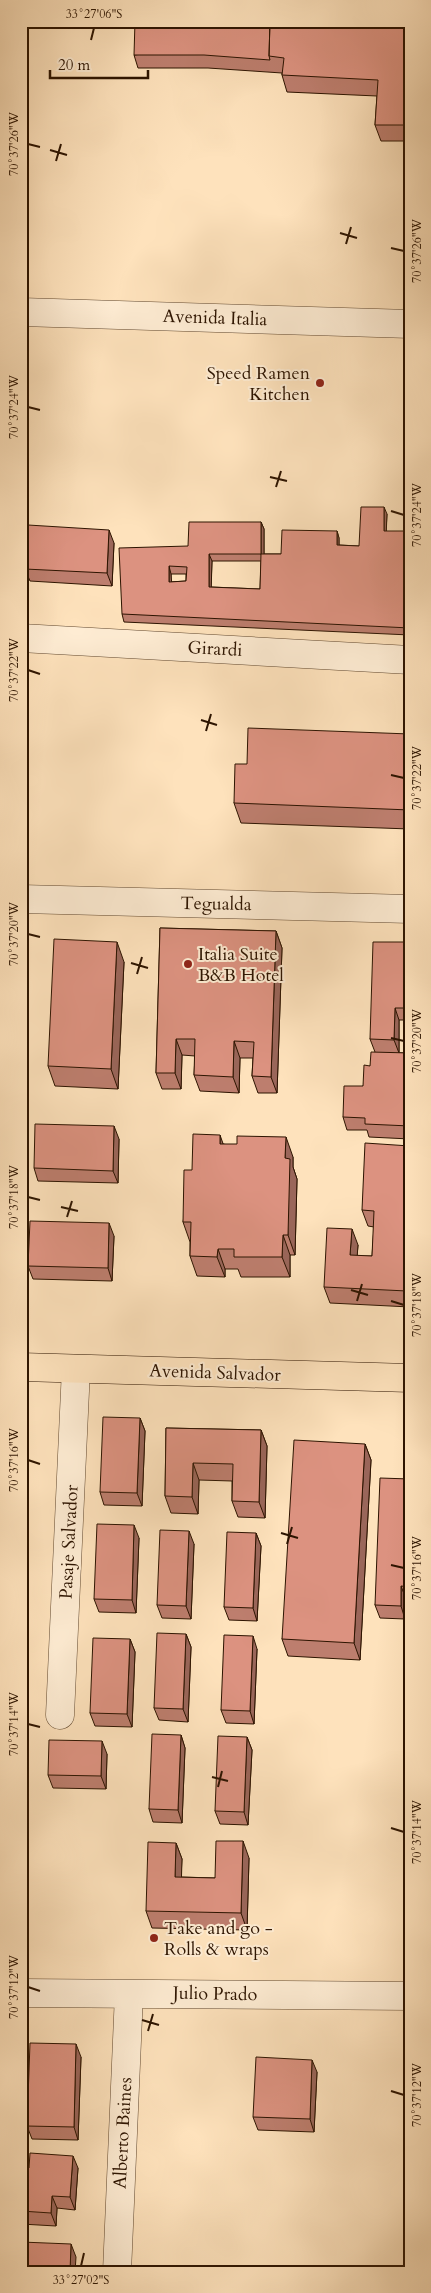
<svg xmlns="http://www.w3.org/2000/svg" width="431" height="2293" viewBox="0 0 431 2293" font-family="Cardo,serif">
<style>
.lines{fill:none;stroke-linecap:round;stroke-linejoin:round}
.minor-casing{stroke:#61482f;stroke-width:29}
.major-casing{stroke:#2d1400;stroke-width:29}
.minor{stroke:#feecd3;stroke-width:28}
.major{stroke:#fee2bc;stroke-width:28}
.wall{fill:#bd7e6e;stroke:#2d1400;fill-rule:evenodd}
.shaded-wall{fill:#9a665a;stroke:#2d1400}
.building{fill:#dc9280;stroke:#2d1400;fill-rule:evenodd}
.ticks{fill:none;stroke:#2d1400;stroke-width:2}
.poi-dot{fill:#8f2418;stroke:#feecd3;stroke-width:2}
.labels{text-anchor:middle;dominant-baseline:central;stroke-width:4;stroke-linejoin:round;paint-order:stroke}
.street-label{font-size:18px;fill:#2d1400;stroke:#feecd3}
.poi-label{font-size:18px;fill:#2d1400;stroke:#feecd3;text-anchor:start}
.neatline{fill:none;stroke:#2d1400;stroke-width:2}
.ticks-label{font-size:12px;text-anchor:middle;fill:#2d1400}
</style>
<rect width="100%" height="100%" fill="#fee2bc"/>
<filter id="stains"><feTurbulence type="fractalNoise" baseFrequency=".004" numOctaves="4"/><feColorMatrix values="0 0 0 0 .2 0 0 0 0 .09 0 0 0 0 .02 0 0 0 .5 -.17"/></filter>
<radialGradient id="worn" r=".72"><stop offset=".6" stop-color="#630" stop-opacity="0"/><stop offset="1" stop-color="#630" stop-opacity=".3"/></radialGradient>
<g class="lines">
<g class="minor-casing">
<path id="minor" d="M21,312L410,324
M21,638L410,660
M21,899L410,909
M60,1715L76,1369
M21,1993L410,1996
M117,2272L129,1994"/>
</g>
<g class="major-casing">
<path id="major" d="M21,1367L410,1378"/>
</g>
<use href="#minor" class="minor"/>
<use href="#major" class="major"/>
</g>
<path class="wall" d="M410,21V141H381L375,125L377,96L287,92L282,75V73L208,68H138L134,55Z
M387,514L386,531L409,538L408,584H410V635L124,622L122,614L188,546L261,522L264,529V554H281L337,531L339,538V545L359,546ZM212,561H261L260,589L211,587ZM171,574H186V581L171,582Z
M114,543L112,586L30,581L25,569Z
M410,734V829L241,823L234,803L247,764Z
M160,928L276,931L282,948L277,1093H258L252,1076L253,1058H240L239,1093L200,1091L194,1075L195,1056L182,1055L181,1089H162L156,1073Z
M410,942V1022L409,1020H399V1053H410V1139L369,1137L367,1130H347L343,1117L363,1086L375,1052L370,1039Z
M124,962L118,1089L55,1086L48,1066Z
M119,1139L118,1183L38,1181L34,1168Z
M223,1144L293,1157V1167L297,1179L295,1255H290V1277H241L238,1269H225V1277L197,1276L190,1256V1242L183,1222L192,1170Z
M410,1146V1307L330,1303L324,1287L358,1245L357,1256H372L374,1227L368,1226L362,1210Z
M114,1236L112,1281L33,1279L28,1266Z
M140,1418L145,1431L142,1506L104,1505L100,1492Z
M166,1428L261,1430L267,1446L265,1518L238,1517L232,1501V1481L199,1480L198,1514L171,1513L165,1496Z
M365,1444L371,1460L360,1660L288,1656L282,1639Z
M410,1479V1599H406L405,1619L380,1618L375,1605Z
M256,1533L261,1546L257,1621L229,1620L224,1607Z
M139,1538L136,1613L99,1612L94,1599Z
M194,1544L191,1619L162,1618L157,1605Z
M186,1634L191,1647L188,1722L159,1720L154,1708Z
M130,1639L135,1652L132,1727L95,1726L90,1713Z
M257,1649L254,1724L226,1723L221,1710Z
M181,1735L185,1748L182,1823L153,1822L149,1809Z
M247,1737L252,1750L248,1825L220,1824L215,1811Z
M107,1754L106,1789L53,1788L48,1775Z
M176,1843L182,1859L181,1877L215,1878L249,1858L247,1930L152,1928L146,1911Z
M81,2057L78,2140L32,2139L27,2126Z
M317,2072L314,2132L258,2130L253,2117Z
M21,2168H78L75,2210L57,2208L56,2226L21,2224Z"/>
<path class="shaded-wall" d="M384,507L387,514L386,538L384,531Z
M261,522L264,529V561L261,554Z
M109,530L114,543L112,586L107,573Z
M337,531L339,538V552L337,545Z
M407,531L409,538L408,591L405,584Z
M209,554L212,561L211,594L209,587Z
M169,566L171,574L172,589L169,582Z
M276,931L282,948L277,1093L271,1077Z
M117,942L124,962L118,1089L111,1069Z
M395,1008L399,1020V1053L394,1040Z
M176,1039L182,1055L181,1089L175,1073Z
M234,1041L240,1058L239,1093L233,1077Z
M114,1126L119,1139L118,1183L113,1171Z
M220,1135L227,1155L220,1144Z
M286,1137L293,1157V1167L297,1179L295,1255L288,1235L285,1158Z
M109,1223L114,1236L112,1281L108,1268Z
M352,1229L358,1245L356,1272L350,1255Z
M283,1235L290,1255V1277L282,1257Z
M410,1242V1298L407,1291Z
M218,1249L225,1269V1277L217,1257Z
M140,1418L145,1431L142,1506L137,1493Z
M261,1430L267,1446L265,1518L259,1502Z
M365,1444L371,1460L360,1660L354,1643Z
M193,1463L199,1480L198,1514L192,1497Z
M134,1525L139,1538L136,1613L132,1600Z
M189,1531L194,1544L191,1619L186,1606Z
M256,1533L261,1546L257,1621L253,1608Z
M401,1586L406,1599L405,1619L401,1606Z
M186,1634L191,1647L188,1722L183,1709Z
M253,1636L257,1649L254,1724L250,1711Z
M130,1639L135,1652L132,1727L127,1714Z
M181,1735L185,1748L182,1823L178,1810Z
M247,1737L252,1750L248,1825L244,1812Z
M102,1741L107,1754L106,1789L101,1776Z
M243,1841L249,1858L247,1930L241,1913Z
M176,1843L182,1859L181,1893L175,1877Z
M76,2044L81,2057L78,2140L74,2127Z
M312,2060L317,2072L314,2132L310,2119Z
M73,2156L78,2168L75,2210L70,2197Z
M52,2196L57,2208L56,2226L51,2213Z
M71,2244L76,2257L75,2272H70Z"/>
<path class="building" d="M135,21H270L269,56L270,60L204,55H134Z
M270,21H410V125H375L378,80L282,75L284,58L269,56Z
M361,507H384V531H407L405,584H410V628L122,614L119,548L188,546L189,522H261V554H281L282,530L337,531V545L359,546ZM209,554H261L260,589L209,587ZM169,566L187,567L186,581L169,582Z
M28,525L109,530L107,573L25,569Z
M248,728L410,734V810L234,803L235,764H247Z
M160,928L276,931L271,1077L252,1076L254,1042L234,1041L233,1077L194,1075L195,1039H176L175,1073H156Z
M54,939L117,942L111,1069L48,1066Z
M373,942H410V1013H406V1008H395L394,1040L370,1039Z
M371,1052L410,1053V1126L365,1124V1118L343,1117L344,1086H363L364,1065L370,1066Z
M35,1124L114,1126L113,1171L34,1168Z
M193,1134L220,1135V1144H237V1136L286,1137L285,1158L290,1159L288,1235H283L282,1257H234V1249H218L217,1257L190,1256L191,1222H183L184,1170H192Z
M365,1143L410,1146V1242L407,1291L324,1287L327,1228L352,1229L350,1255L372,1256L374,1211L362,1210Z
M30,1221L109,1223L108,1268L28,1266Z
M103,1417L140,1418L137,1493L100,1492Z
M166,1428L261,1430L259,1502L232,1501L233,1464L193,1463L192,1497L165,1496Z
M294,1440L365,1444L354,1643L282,1639Z
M380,1478L410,1479V1587L401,1586V1606L375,1605Z
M97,1524L134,1525L132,1600L94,1599Z
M160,1530L189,1531L186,1606L157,1605Z
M227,1532L256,1533L253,1608L224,1607Z
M157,1633L186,1634L183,1709L154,1708Z
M224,1635L253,1636L250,1711L221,1710Z
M93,1638L130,1639L127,1714L90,1713Z
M152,1734L181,1735L178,1810L149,1809Z
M218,1736L247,1737L244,1812L215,1811Z
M49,1740L102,1741L101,1776L48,1775Z
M216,1841H243L241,1913L146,1911L148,1842L176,1843L175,1877L215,1878Z
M30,2043L76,2044L74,2127L27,2126Z
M256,2057L312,2060L310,2119L253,2117Z
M30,2153L73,2156L70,2197L52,2196L51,2213L21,2211V2168H29Z
M21,2242L71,2244L70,2272H21Z"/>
<path class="ticks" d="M91,40L94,28M28,144L40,147M50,150L67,155M56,161L61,144M340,233L357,238M346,244L351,227M391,248L404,251M28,407L40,410M270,477L287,481M276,487L281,471M391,511L404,515M28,670L40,674M201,720L217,725M206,731L211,714M391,775L404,778M28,934L40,937M131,963L148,968M137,974L142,957M391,1038L404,1041M28,1197L40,1200M61,1207L78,1211M67,1217L72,1201M351,1290L368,1295M357,1301L362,1284M391,1301L404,1305M28,1460L40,1464M281,1533L298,1538M287,1544L292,1527M391,1565L404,1568M28,1724L40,1727M212,1777L228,1781M218,1787L222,1771M391,1828L404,1832M28,1987L40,1991M142,2020L159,2025M148,2031L153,2014M391,2091L404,2095M81,2266L84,2253"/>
<g class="poi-dot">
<circle cx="320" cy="383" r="5"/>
<circle cx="188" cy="964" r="5"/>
<circle cx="154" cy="1938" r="5"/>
</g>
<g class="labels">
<g class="street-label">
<text transform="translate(215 318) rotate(2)">Avenida Italia</text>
<text transform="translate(215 649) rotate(3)">Girardi</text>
<text transform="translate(216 904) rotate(1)">Tegualda</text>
<text transform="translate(215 1373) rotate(2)">Avenida Salvador</text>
<text transform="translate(69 1542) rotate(-87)">Pasaje Salvador</text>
<text transform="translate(215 1994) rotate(1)">Julio Prado</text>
<text transform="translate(123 2133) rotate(-87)">Alberto Baines</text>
</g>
<g class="poi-label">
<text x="310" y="373" text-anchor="end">Speed Ramen<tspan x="310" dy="21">Kitchen</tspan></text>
<text x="198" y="954">Italia Suite<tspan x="198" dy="21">B&amp;B Hotel</tspan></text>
<text x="164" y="1928">Take and go -<tspan x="164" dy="21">Rolls &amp; wraps</tspan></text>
</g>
</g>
<rect width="431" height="2293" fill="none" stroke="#fee2bc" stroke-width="55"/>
<path d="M50 70v8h98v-8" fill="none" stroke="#2d1400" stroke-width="2.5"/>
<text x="58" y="70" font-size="15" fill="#2d1400" stroke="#feecd3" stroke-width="4" paint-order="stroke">20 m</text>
<rect x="28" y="28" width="376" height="2238" class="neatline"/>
<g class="ticks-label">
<text x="94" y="18">33°27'06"S</text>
<text transform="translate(14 144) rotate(-90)" y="4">70°37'26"W</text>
<text transform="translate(417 251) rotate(-90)" y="4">70°37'26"W</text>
<text transform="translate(14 407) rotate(-90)" y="4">70°37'24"W</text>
<text transform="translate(417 515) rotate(-90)" y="4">70°37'24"W</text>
<text transform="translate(14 670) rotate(-90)" y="4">70°37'22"W</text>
<text transform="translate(417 778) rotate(-90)" y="4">70°37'22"W</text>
<text transform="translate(14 934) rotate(-90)" y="4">70°37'20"W</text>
<text transform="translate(417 1041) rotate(-90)" y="4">70°37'20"W</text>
<text transform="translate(14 1197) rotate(-90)" y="4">70°37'18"W</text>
<text transform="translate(417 1305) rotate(-90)" y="4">70°37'18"W</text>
<text transform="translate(14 1460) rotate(-90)" y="4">70°37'16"W</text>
<text transform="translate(417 1568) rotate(-90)" y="4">70°37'16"W</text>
<text transform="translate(14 1724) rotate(-90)" y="4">70°37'14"W</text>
<text transform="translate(417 1832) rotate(-90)" y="4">70°37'14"W</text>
<text transform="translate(14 1987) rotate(-90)" y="4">70°37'12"W</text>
<text transform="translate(417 2095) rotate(-90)" y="4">70°37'12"W</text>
<text x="81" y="2284">33°27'02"S</text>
</g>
<rect width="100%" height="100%" filter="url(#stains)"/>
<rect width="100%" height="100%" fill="url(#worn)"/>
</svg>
